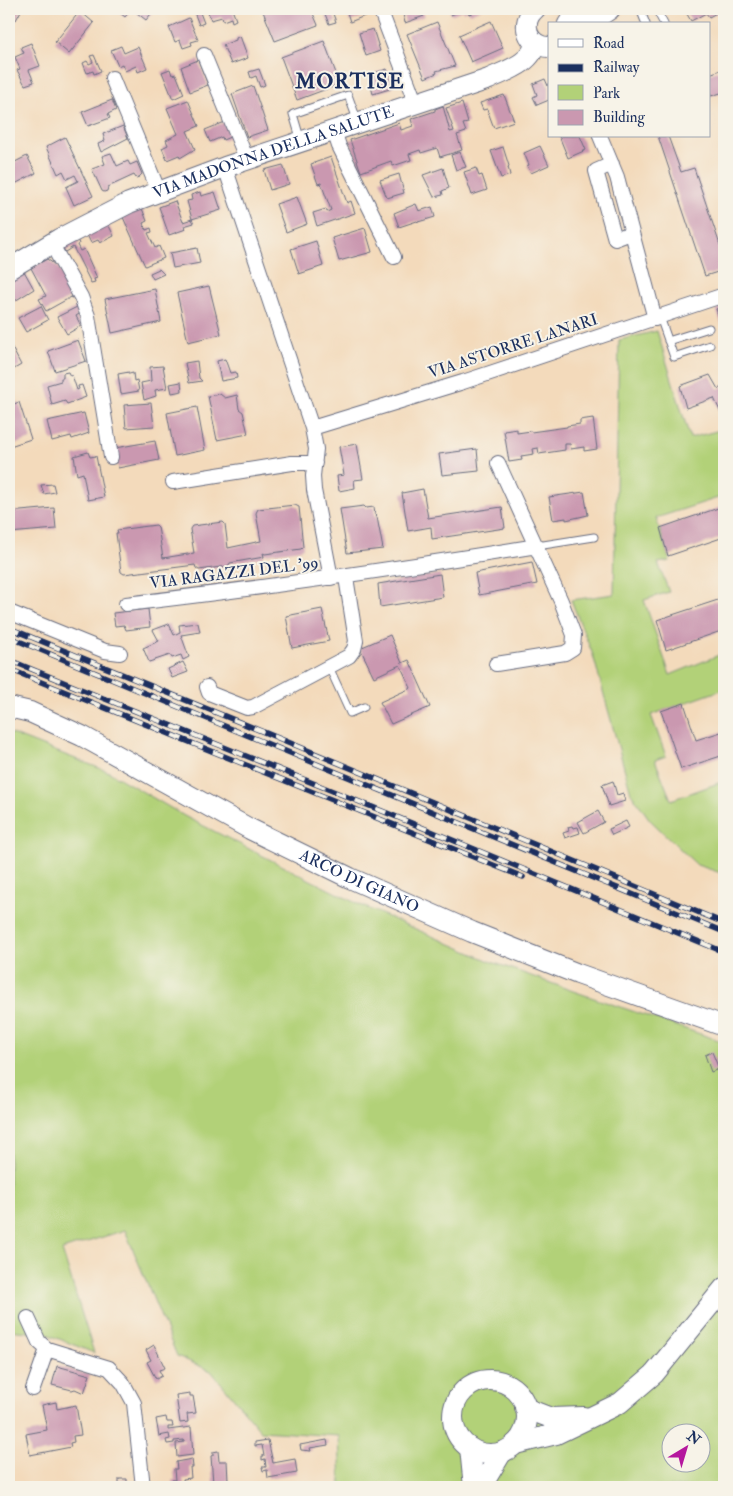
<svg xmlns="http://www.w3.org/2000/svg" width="733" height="1496" viewBox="0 0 733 1496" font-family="'IM FELL Double Pica',serif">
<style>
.green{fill:#b2d178;stroke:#66806b;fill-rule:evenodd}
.building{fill:#ca98b0}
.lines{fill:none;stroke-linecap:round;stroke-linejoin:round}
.lane-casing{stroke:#676b7f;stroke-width:9}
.street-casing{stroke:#676b7f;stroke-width:16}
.secondary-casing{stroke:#676b7f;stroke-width:22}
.lane{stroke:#fff;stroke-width:7}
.street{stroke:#fff;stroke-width:14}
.secondary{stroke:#fff;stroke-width:20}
.rail-casing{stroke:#1b2f5e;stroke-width:5.5}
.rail{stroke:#f7f3e8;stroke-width:4;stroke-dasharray:11;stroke-linecap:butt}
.labels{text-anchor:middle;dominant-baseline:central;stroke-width:4;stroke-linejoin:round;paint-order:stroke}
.street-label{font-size:16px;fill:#1b2f5e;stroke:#f7f3e8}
.district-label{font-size:21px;font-weight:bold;letter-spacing:1px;fill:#1b2f5e;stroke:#f7f3e8}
</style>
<rect width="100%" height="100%" fill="#f7f3e8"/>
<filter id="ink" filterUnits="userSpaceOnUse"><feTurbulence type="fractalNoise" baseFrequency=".02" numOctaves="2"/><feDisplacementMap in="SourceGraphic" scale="10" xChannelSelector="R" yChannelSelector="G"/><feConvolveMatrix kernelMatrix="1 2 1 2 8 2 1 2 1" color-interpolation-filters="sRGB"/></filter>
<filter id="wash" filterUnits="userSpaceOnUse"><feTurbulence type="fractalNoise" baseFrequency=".0096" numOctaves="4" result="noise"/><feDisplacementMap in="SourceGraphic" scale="20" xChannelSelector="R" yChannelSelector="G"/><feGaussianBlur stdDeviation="1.12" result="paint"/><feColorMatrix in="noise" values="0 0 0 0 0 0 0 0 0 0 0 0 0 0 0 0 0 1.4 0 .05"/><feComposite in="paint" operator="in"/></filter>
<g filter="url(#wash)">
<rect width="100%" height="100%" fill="#f3dabb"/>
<path class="green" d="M657,331L690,438L724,429V496L656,518L670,561L658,563L669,592L644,600L670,675L724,653V689L651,715L666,756L655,760L671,800L724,781V874L697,865L650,820L631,793L593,655L571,600L614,594L619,340Z
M9,733L109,772L186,817L358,904L492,962L573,991L724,1042V1487H341L339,1436L261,1431L211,1371L177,1356L125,1230L62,1250L94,1353L47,1334L9,1330ZM670,1434H700V1464H670Z"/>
<g id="blocks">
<path class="building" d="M9,9H22L16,20L14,19L9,26Z
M115,9H132L125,17Z
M132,9H155L146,20Z
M218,9H232L236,20L232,22L231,18L223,21L222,17L211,20L208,12Z
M262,9H311L318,25L275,41Z
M323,9H339L332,11L336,22L329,24Z
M346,9H365L367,15L350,22Z
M402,9H421L424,16L405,23Z
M449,9H482L469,14L467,10L463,12L462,10L451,15Z
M684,9H724V19L720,11L709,17L706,13L691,21Z
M199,10L204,23L199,25L194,12Z
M80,11L94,23L69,54L55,42Z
M189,18L198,40L191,42L192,45L183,48L180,40L175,42L169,27Z
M491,21L503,48L471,62L459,35Z
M437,22L455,66L436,71L437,73L425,78L407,34Z
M373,29L380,51L366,56L359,33Z
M240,36L248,58L231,64L223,45L236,40V38Z
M324,41L340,84L297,100L281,57Z
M31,43L40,66L29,70L34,82L25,85L17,70L20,69L15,57L24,53L21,47Z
M121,46L124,53L138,47L147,68L138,72L136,66L125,71L122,64L118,66L111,50Z
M94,55L101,71L94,74L93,71L87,73L83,63L87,61L89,64L93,62L90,56Z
M198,60L208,85L190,92L181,67Z
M170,69L172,75L176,74L184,94L173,99L162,72Z
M259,69L265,85L260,87L256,76L251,78L249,72Z
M387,69L393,88L373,94L368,75Z
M724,69V92L711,96L709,90V74Z
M545,79L548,86H549V100L537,105L533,97L537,95L533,84Z
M253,86L268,130L247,137L232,94Z
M504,95L514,121L494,128L487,109L483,110L480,103Z
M112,100L116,110L108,114L110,118L88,126L82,112Z
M188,100L199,126L187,131L195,149L180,158L179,155L167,160L162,148L168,145L166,140L178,134L167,108Z
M462,103L468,123L463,124L466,132L457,135L462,150L440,157L437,148L421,153L420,150L409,154L411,160L393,166L391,161L361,172L350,140L399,123L401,130L413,126L411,119L435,111V109L443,106L450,132L454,131L446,108Z
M225,122L230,137L223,140L222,137L210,142L205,130Z
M123,126L128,138L101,152L98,144L105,141L103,134Z
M559,136H580L586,150L568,158Z
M658,136H668L681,172L694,168L720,245L724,244V270L705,276Z
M65,137L93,196L74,205L66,187L78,181L75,175L67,179L63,171L58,174L46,147Z
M540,146L549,165L531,173L527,166L529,165L524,153Z
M503,147L509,166L508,167L510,175L501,178L491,151Z
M460,152L466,167L456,170L451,155Z
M111,153L117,166L128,161L130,165L137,162L142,174L139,177L136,178L134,175L108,187L107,191L104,192L102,191L92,169L105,164L102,156Z
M27,156L36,173L11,186L9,182V165Z
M331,157L347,203L351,201L355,213L317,226L313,213L326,209L327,212L331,210L321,183L318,184L311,164Z
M283,165L289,184L270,190L264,170Z
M443,168L449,188L442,191L443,195L434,197L423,175Z
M476,168L479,176L482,175L487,190L472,195L464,172Z
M399,174L404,193L387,198L380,180Z
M200,192L201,196L215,192L221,210L192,219L194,223L184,226L186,229L169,235L159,207L175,201L183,222L192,219L187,201L192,200L191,195Z
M297,197L307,224L286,232L276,204Z
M416,204L419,211L432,207L435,217L418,222L417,221L399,227L394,213Z
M141,206L147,221L143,223L146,230L151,228L152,232L148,233L155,248L159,246L164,258L145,266L122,215Z
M108,224L114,236L100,243L98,240L91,243L85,231Z
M365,228L372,252L339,261L332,238Z
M77,239L79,244L77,245L80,251L84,249L97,278L94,279L95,282L91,283L73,247L65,252L61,244Z
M316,241L323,266L299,274L291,249Z
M197,248L200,263L173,268L170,253Z
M47,259L58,267L73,296L46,311L39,299L46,296L31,268Z
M159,269L164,274L153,279L150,273Z
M24,271L34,289L10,304L9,302V280Z
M209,286L221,334L188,342L177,293Z
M155,289L161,322L112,333L105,299Z
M41,306L48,320L26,332L18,318Z
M79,306L82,312L76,316L81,326L67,334L57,317Z
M724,306V331L716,309Z
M78,340L86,361L55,371L48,351Z
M9,342L21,365L9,372Z
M225,359L230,373L236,372L237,378L221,381L217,361Z
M197,361L199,378L202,381L189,383L185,363Z
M163,366L167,388L155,390L156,396L144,400L141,383L151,381L150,367Z
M68,372L70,376L72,375L77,390L79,389L78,386L82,385L86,397L67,404L65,401L52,405L47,385L61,381V378H63V373Z
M129,372V374L133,373L134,381L137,380L139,391L121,394L118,374Z
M710,375L718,389L724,386V412L721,413L714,398L686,408L680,386Z
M181,382L182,391L172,393L170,384Z
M220,394L225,398L237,395L239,409L243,412L248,434L217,440L208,396Z
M19,402L31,439L10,446L9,441V435L11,434L9,425V406Z
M151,403L154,426L126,428L124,405Z
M197,407L205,450L175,456L167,413Z
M84,413L89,433L72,439L71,436L52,441L47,421Z
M593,418L597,449L584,451V447L571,449L570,444H565V450L539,454L538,448L533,449L534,454L521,456L522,460L509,462L504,431L517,429V433L531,431V432L567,427V426L580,424V420Z
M155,441L159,460L118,468L115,448Z
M357,444L363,479L354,480L355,488L339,491L337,476L344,475L339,447Z
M477,449L479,471L442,475L439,454Z
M88,452L90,457L96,456L104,497L88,500L83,473L77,475L74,456Z
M53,484L55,492L44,494L41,485Z
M423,489L428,518L502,507L505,528L432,539L431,527L408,531L402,493Z
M584,492L588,515L566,520V518L553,520L549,497Z
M295,505L299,507L303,547L301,549L265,554L263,553L264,557L230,563L228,566L199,570L196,568L195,565L124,574L121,572L116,533H118L117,530L156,525L158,527L163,558L194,553L190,529L192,526L223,522L225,524L228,548L261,541L256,513L258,509Z
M364,506L366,508L374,507L375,515L377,517L383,549L347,553L340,509Z
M724,506V537L668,556L660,528Z
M54,508L56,529L9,533V512Z
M532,562L537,584L479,595L475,573Z
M440,574L443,597L380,607L378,584Z
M724,598V630L666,650L657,620Z
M148,609L150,627L126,630L124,625L115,626L113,613Z
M322,609L329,641L292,648L286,616Z
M198,623L200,632L181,635L189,657L183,660L181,655L172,658L170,655L149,662L143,648L159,641L153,630L169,624L174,635L180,632L179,625Z
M390,635L402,663L409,660L430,707L391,724L380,702L411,688L400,665L374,677L360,648Z
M183,662L188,672L172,678L168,669Z
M684,703L696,740L724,731V755L681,769L661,711Z
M613,781L617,795L623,793L625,801L609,806L602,785Z
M598,811L604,822L584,833L578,822Z
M626,821L629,827L612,835L609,829Z
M572,826L573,828L578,827L580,833L565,838L563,833L569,831L568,827Z
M712,1052L719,1069L711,1072L705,1055Z
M154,1345L165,1368L159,1370L162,1376L156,1379L147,1362L151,1360L146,1350Z
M57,1366L90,1375L84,1393L75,1389L72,1390L52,1385Z
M190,1393V1396H193L196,1413L187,1414L188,1422L180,1423L176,1395Z
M56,1402L57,1409L76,1405L81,1435L73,1436L74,1442L70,1443L71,1447L30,1455L26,1434L47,1430L42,1405Z
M166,1417L167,1422H172L173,1427H168V1430L191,1427L193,1455L177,1457L176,1443L184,1442V1440L174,1441V1443L167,1444L166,1440L170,1439L169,1434L159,1436L156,1419Z
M268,1440L273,1463L295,1459L297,1473L268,1478L267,1470L263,1471L262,1467H266L265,1459L262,1460V1456H264L262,1445L255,1446V1442Z
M327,1440L328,1445L310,1448L311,1451L301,1450L300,1445Z
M218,1451L219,1461H227L228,1481L213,1483L211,1456L213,1455V1452Z
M192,1459L193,1467H190L191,1478L183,1479L184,1486L173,1487L172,1480H175L174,1469H177L176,1462Z
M119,1479H127V1483L135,1482V1487H119Z"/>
</g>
</g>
<g filter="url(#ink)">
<use href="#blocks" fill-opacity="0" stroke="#676b7f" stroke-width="1"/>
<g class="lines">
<g class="lane-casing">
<path id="lane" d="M640,9L646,24
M656,9L664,24
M301,141L293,114L348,95L358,122
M660,317L674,357L710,345
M668,341L709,328
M537,546L594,537
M329,667L350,713L364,707"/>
</g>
<g class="street-casing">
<path id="street" d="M380,9L416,104
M204,55L247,160
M112,78L159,192
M334,131L339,146L394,257
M600,136L617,177L655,319
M612,164L596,171L615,239L631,233
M225,167L312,428L316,449L313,476L314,490L331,578
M51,243L81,297L88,316L111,457
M312,428L463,382L724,295
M173,482L292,463H315
M126,604C264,588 401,568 537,546
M9,612L105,651L120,653
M496,664L565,653L573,648L574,635L561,601L498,463
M207,687L209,693L247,708L253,707L349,656L354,649L356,641L346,577
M28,1318L39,1342L47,1349L33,1389
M47,1349L109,1368L123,1383L134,1403L143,1487"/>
</g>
<g class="secondary-casing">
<g id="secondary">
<path d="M535,9C519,23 528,47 549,47"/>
<path d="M568,24L594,20L610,9"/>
<path id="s1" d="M9,269L59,239L129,203L225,167L489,79C505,71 533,63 535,43"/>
<path id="s2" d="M9,707L30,712L82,736L250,829L350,878L472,932L578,974L724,1026"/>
<circle cx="490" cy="1417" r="37"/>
<path d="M525,1408L551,1418L584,1417"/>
<path d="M515,1444L556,1434L620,1403L654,1374L724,1288"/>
<path d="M470,1448L474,1487"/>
<path d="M482,1487L487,1477L502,1452"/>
</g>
</g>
<use href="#lane" class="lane"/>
<use href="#street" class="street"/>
<use href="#secondary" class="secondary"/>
<g class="rail-casing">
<path id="rail" d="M9,628L271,735L724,923
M9,637L724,932
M9,660L392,815L724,952
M9,669L523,877"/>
</g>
<use href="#rail" class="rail"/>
</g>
</g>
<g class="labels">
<g class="street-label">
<text stroke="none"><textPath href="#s1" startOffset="290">VIA MADONNA DELLA SALUTE</textPath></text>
<text transform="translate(513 346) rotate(-18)">VIA ASTORRE LANARI</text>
<text transform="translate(234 573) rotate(-7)">VIA RAGAZZI DEL '99</text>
<text stroke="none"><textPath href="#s2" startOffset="392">ARCO DI GIANO</textPath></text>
</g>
<g class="district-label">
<text x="350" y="81">MORTISE</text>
</g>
</g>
<rect width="733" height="1496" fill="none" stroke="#f7f3e8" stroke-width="30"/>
<rect x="548" y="22" width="162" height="115" fill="#f7f3e8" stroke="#9fa5b1"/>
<rect x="558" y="39" width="25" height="8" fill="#ffffff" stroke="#9fa5b1"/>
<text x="593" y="48" font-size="15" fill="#1b2f5e">Road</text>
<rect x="558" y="64" width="25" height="8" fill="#1b2f5e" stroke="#9fa5b1"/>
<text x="593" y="72" font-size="15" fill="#1b2f5e">Railway</text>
<rect x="558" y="85" width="25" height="15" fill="#b2d178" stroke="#9fa5b1"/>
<text x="593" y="98" font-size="15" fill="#1b2f5e">Park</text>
<rect x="558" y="110" width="25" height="15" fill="#ca98b0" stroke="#9fa5b1"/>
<text x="593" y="122" font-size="15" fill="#1b2f5e">Building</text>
<g transform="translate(686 1448) rotate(38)"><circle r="24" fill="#f7f3e8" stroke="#9fa5b1"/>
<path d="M0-4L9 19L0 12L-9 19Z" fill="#b5179e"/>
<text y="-8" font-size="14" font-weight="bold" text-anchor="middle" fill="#1b2f5e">N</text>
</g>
</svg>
